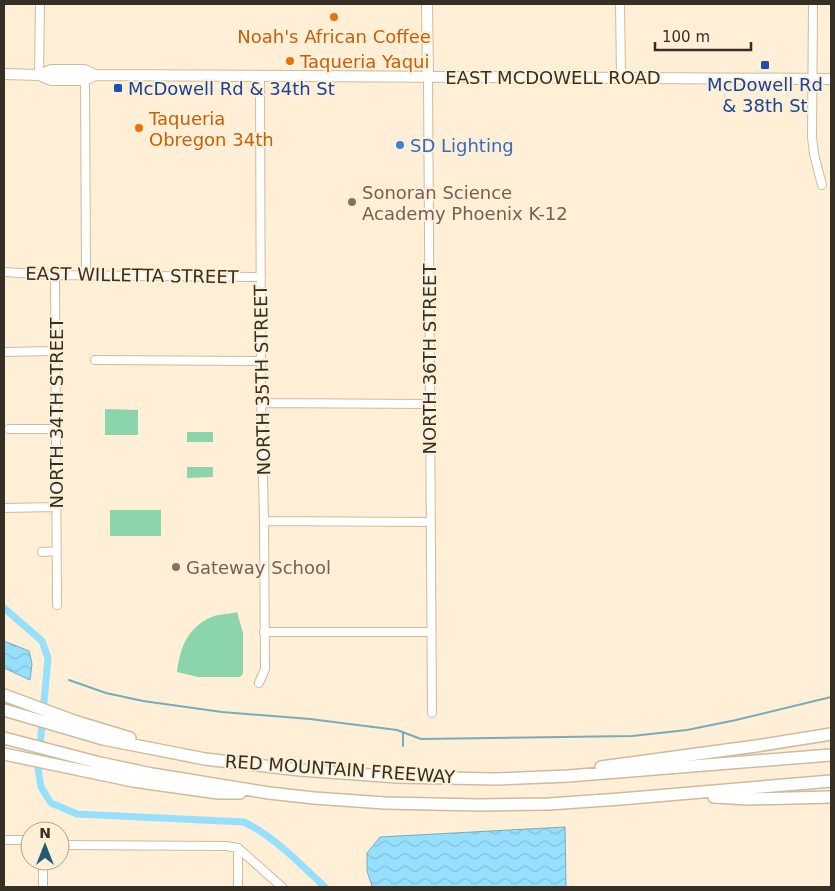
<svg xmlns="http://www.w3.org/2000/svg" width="835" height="891" viewBox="0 0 835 891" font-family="'DejaVu Sans',sans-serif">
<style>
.grass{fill:#8cd5ac}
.water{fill:url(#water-waves);stroke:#79abbc}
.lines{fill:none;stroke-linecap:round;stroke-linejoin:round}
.stream{stroke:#79abbc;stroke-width:2}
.canal{stroke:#96e0fe;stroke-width:7}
.minor-casing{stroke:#cebb9d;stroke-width:10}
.major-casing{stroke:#cebb9d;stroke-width:12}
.highway-casing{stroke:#cebb9d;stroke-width:14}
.minor{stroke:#fff;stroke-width:8}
.major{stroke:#fff;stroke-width:10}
.highway{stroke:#fff;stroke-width:11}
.food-dot{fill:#e8710a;stroke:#feefd6;stroke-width:2}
.transit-dot{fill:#1a4fb4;stroke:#feefd6;stroke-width:2}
.shop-dot{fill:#3f7fe0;stroke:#feefd6;stroke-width:2}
.education-dot{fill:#8d6e63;stroke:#feefd6;stroke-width:2}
.labels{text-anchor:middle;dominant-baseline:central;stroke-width:4;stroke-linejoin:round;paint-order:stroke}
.food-label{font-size:18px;fill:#c56008;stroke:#feefd6;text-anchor:start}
.street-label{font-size:18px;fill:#362f23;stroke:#feefd6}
.transit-label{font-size:18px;fill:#164399;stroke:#feefd6}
.shop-label{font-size:18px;fill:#366cbe;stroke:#feefd6;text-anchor:start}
.education-label{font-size:18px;fill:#785e54;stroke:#feefd6;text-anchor:start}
</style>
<defs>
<pattern id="water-waves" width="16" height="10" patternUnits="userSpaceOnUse" patternTransform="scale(1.25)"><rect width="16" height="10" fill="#96e0fe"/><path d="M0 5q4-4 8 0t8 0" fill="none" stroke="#82c0d9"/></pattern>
</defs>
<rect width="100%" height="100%" fill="#feefd6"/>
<path class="grass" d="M105,409L138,410V435H105Z
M187,432H213V442H187Z
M187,467H213V477L187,478Z
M110,510H161V536H110Z
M237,612L243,633V674L240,677H198L177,672C180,647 188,626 214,616C221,614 230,614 237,612Z"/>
<path class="water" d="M4,641L29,651L32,664L30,680L4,668Z
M565,827L566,887H374L372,886L367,871V853L380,837Z"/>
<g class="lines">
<path class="stream" d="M69,680L106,693L143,701L222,712L310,719L397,730L421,739L632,736L687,730L736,720L831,697
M403,732V746"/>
<path class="canal" d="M4,608L42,641L48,658L38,768L41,787L51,803L77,814L244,822C275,837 300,864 325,887"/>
<g class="minor-casing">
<path id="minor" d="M620,4L621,77
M813,4L812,137L814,154L822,185
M39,75L40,4
M85,75L86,275
M428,77L432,713
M4,272L55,275L261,277
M55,275L57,605
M4,352L55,351
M95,360L261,361
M261,403L430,404
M9,429H56
M4,508L57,507
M264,521L430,522
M42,552L57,551
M264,632H431
M259,683L265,669L264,521L261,393L260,76
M4,840H30
M60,845L226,846L238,848L282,887
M238,848V887
M43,861V887"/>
</g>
<g class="major-casing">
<path id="major" d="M427,4L428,77
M4,74L39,75L51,70H85L95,75L831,79
M39,75L51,80H85L95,75"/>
</g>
<g class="highway-casing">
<path id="highway" d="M4,695L74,721L130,738
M4,710L103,739L205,759L300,770L398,777L495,779L568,776L831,755
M4,738L100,763L152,774L269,793L314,798L385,803L479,805L549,804L620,799L831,781
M4,754L133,781L218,793H240
M601,767L756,746L831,734
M714,797L748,799L831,797"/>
</g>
<use href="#minor" class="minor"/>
<use href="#major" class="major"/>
<use href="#highway" class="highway"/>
</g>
<g class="food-dot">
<circle cx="334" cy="17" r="5"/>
<circle cx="290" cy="61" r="5"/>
<circle cx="139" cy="128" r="5"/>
</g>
<g class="transit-dot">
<rect x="760" y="60" width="10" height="10" rx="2.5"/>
<rect x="113" y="83" width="10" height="10" rx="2.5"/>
</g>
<circle class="shop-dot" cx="400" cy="145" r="5"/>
<g class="education-dot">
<circle cx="352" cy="202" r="5"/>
<circle cx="176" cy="567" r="5"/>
</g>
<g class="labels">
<g class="food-label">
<text x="334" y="36" text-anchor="middle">Noah's African Coffee</text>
<text x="300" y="61">Taqueria Yaqui</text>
<text x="149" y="118">Taqueria<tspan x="149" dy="21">Obregon 34th</tspan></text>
</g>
<g class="street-label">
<text x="553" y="77">EAST MCDOWELL ROAD</text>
<text transform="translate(132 275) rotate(1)">EAST WILLETTA STREET</text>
<text transform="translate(429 359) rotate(-90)">NORTH 36TH STREET</text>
<text transform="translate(262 380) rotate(-91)">NORTH 35TH STREET</text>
<text transform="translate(56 413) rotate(-90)">NORTH 34TH STREET</text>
<text transform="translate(340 769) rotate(4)">RED MOUNTAIN FREEWAY</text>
</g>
<g class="transit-label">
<text x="765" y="84">McDowell Rd<tspan x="765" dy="21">&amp; 38th St</tspan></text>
<text x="128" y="88" text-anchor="start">McDowell Rd &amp; 34th St</text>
</g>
<g class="shop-label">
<text x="410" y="145">SD Lighting</text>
</g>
<g class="education-label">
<text x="362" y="192">Sonoran Science<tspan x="362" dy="21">Academy Phoenix K-12</tspan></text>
<text x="186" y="567">Gateway School</text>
</g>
</g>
<rect width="835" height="891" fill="none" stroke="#362f23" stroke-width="10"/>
<g transform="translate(45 846)"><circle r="24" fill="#feefd6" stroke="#aea28e"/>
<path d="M0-4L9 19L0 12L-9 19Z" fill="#205d74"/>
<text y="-8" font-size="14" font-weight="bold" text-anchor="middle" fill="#362f23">N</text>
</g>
<path d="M655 42v8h96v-8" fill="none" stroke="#362f23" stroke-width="2.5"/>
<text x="662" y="42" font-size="15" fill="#362f23" stroke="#feefd6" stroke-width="4" paint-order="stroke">100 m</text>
</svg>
